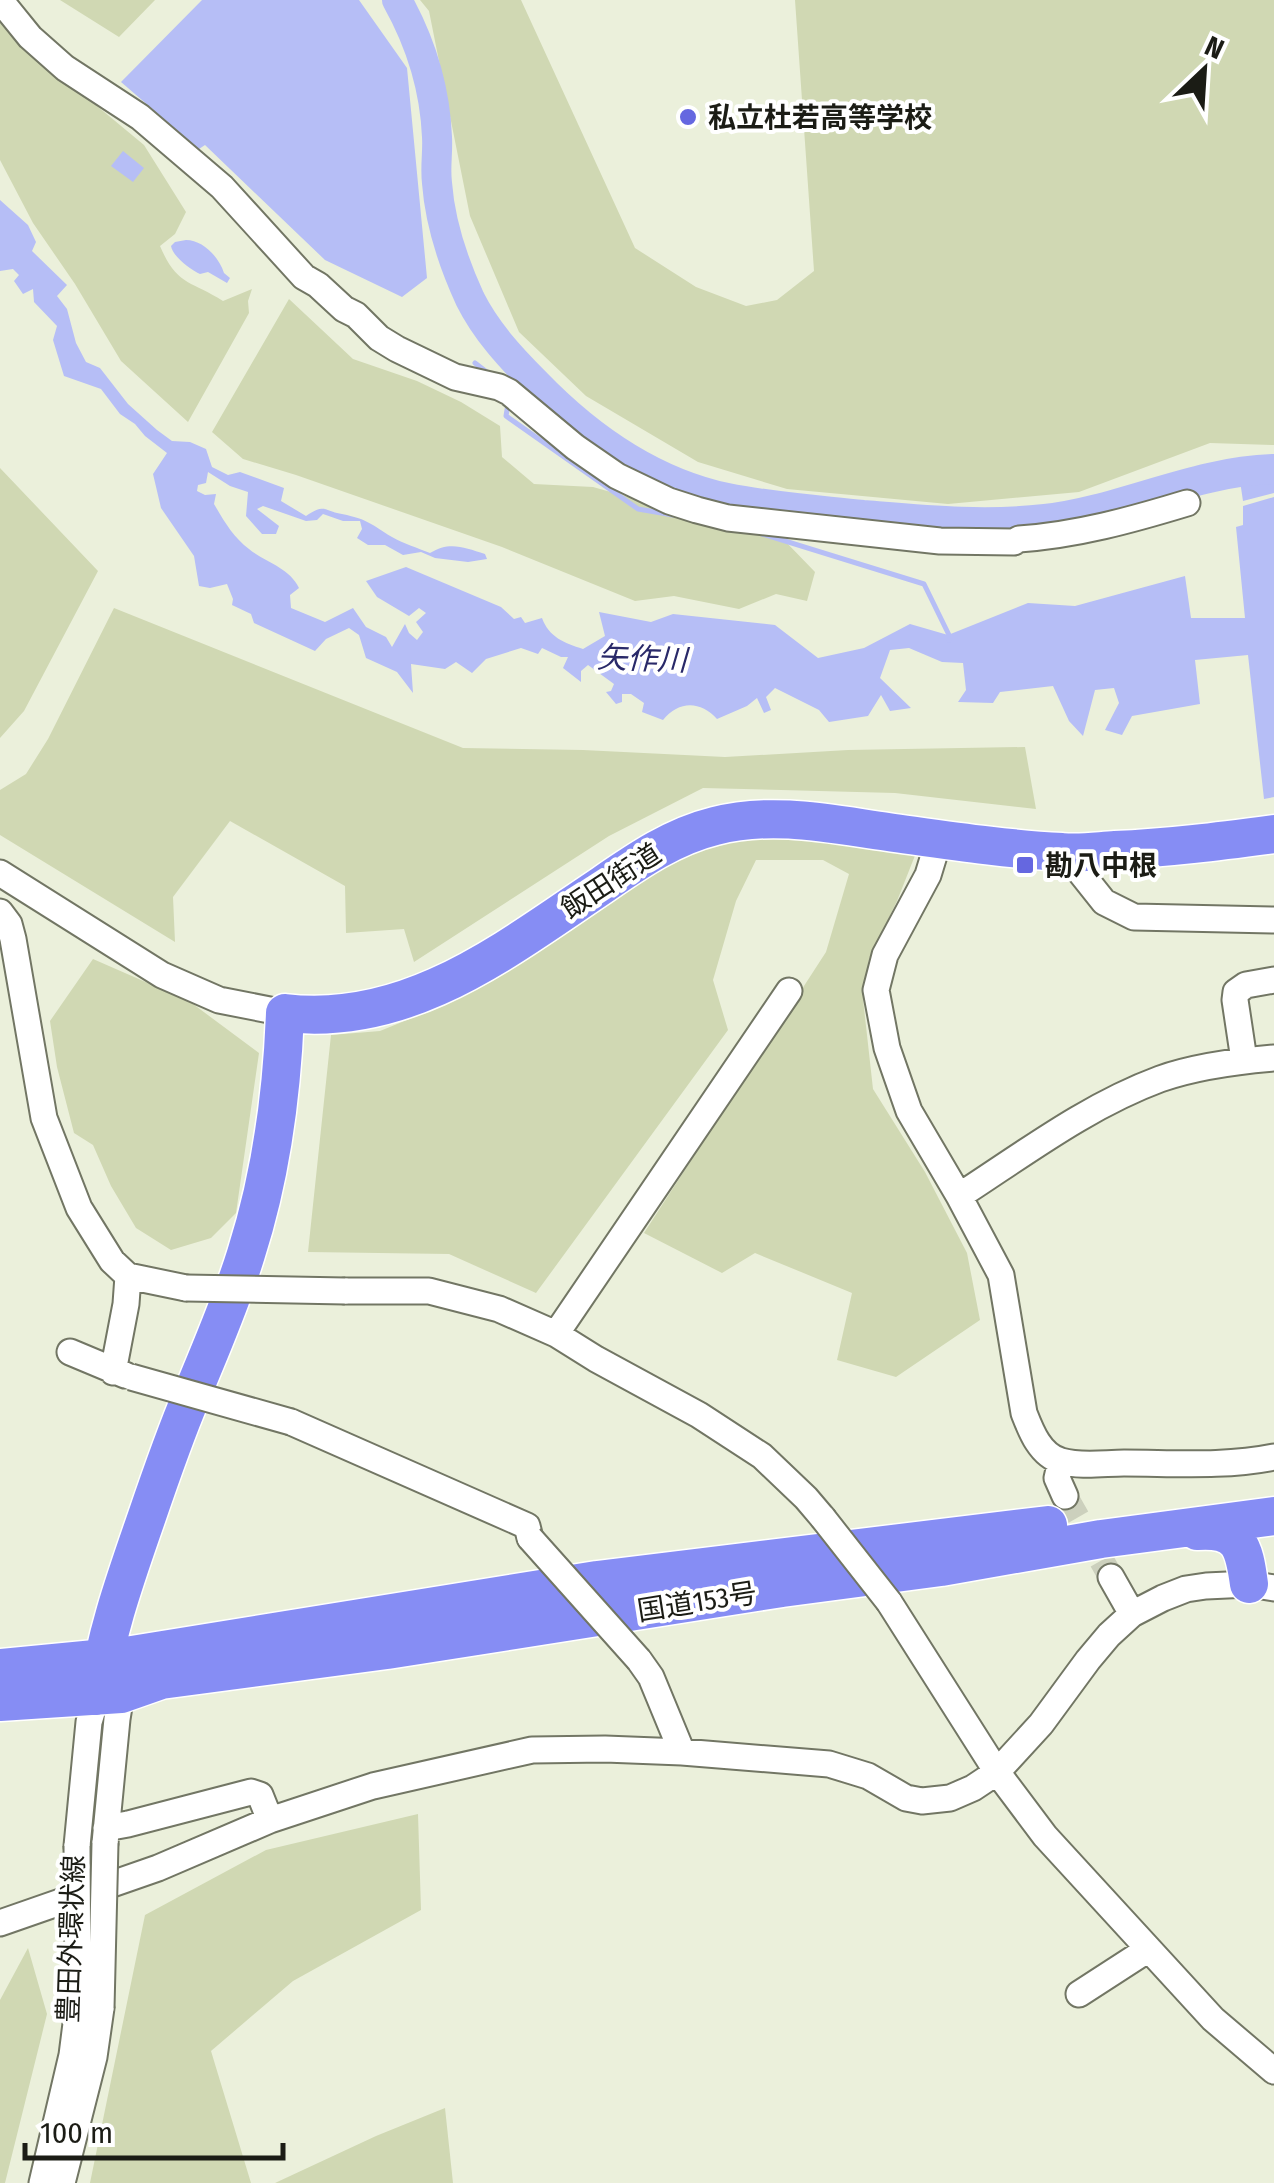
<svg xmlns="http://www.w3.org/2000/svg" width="1274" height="2183" viewBox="0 0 1274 2183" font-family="'Fira Sans Condensed','Noto Sans JP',sans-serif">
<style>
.green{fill:#d0d8b3}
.water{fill:#b6bef6}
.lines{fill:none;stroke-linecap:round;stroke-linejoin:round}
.stream{stroke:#b6bef6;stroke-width:5}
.river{stroke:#b6bef6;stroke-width:30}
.minor-tunnel{stroke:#ccd0bd;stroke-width:25;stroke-dasharray:25 12;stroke-linecap:butt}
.minor-casing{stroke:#727664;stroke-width:29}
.highway-casing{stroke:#fff;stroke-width:41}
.minor{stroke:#fff;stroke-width:25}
.highway{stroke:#868df4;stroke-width:38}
.minor-bridge-casing{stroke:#727664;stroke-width:29;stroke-linecap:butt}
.minor-bridge{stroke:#fff;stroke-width:25}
.poi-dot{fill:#6567e0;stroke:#fff;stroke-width:4}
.labels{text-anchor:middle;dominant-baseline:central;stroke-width:8;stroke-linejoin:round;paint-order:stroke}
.poi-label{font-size:28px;font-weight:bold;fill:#1b1c15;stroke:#fff;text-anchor:start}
.street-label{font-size:28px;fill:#1b1c15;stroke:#fff}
.water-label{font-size:30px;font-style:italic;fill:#292969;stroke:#fff}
</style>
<rect width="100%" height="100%" fill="#ebf0db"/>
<path class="green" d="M60,0H155L119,37Z
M420,0H521L635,248L696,287L746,306L777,300L814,271L795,0H1274V445L1210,443L1079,492L948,504L787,489L698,462L586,396L519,332L470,216L429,11Z
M0,20L9,33L144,145L186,212L175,234L160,246C177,286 190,280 223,301L252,289L248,301L249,313L188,422L121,361L75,284L33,223L0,160Z
M289,299L353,359L417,381L461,402L500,426L502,457L534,484L593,487L785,541L815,572L807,601L776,594L739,609L674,596L635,601L502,547L296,475L243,459L212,432Z
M0,468L98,571L24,711L0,738Z
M114,608L463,748L583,750L725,757L848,750L1025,747L1036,809L895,793L703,788L609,836L414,962L404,929L346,933L345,886L230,821L173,897L175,942L0,835V790L26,774L48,739Z
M721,835H818L916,853L897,901L869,959L863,999L873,1089L925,1172L967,1253L980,1320L896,1377L837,1360L852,1293L755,1253L722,1273L644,1233L826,952L849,874L823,860H756L736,901L713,980L728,1030L536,1293L449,1254L308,1252L331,1035L380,1031L446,1004L654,860Z
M93,959L189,1001L259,1053L236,1213L211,1238L171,1250L136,1228L111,1186L93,1145L74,1133L57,1067L50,1021Z
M418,1814L421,1910L293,1981L211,2051L251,2183H90L145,1915L266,1850Z
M28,1948L47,2014L5,2183H0V2000Z
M445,2108L453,2183H275L376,2136Z"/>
<path class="water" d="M202,0H359L407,68L427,278L402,297L325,260L205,145L199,149L121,82Z
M123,151L144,168L133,182L111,166Z
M0,200L28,225L36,242L32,251L67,285L57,296L67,309L76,343L86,362L100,368L128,404L157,430L172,441L190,442L206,449L212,467L228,475L240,472L284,488L281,501L306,516C326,503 323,511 342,514C370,520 370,524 392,537C404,544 418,548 430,553C449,541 464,547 485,554L487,559L468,562L435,558L421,552L403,555L385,545H368L357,538L362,529L360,521H343L323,514L317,520L306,521L263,506L257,509L279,526L276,534H262L246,516L248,492L230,486L208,472L206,483L198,485L197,491L205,495L216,494L214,504C224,521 233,537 249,549C266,563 289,567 299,588L290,595L291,608L325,622L353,608L366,627L386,637L392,647L405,624L409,633L417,640L423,632L416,622L426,613L419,608L409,616L377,597L366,581L406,567L501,607L514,619L521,617L525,623L542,618C549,637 564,643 583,649L605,636L599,612L651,622L673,614L775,625L818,658L864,648L910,624L948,635L1028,603L1075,606L1185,576L1191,618H1245L1236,527L1243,525V506L1274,497V797L1264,799L1248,655L1195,660L1200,704L1132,716L1122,735L1105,730L1119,703L1114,688L1095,690L1083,736L1069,721L1053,686L1000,692L993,703L958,702L966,690L963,663L942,662L909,648L890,650L880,678L911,708L890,711L881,695L868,716L829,722L819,710L775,688L766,697L771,710L764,713L757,698L747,706L717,719C701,701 679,700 663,720L642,712L644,703L631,694H622V702L616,704L606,692L611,691L614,684L588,665L581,671V682L563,668L568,657H561L542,648L538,654L521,648L486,659L472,673L456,662L445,669L411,664L413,693L397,672L366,658L359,635L349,628L326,639L315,651L254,623L251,614L232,605L233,599L227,584L210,588L199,586L194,556L161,508L153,474L167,453L145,436L135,424L120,414L101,389L64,376L53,340L57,326L34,302L33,289L23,294L14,281L19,275L13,269L0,271Z
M186,240C203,240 219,257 224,273L230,278L227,283L208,272L200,274C190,269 173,257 171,246L175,242Z
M1251,459L1274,463V493L1243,501L1237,461Z"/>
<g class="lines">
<path class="stream" d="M475,363L488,373
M508,404L506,416L638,509L673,515
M762,534L924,584L949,635V640"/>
<path class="river" d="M397,0C421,43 435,88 437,137C438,152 435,167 437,183C440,223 453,262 470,299C486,331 510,357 535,382C588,437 652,482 727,498C772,507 817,510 863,515C924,520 983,526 1045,519C1122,510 1195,471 1274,469"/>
<path class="minor-tunnel" d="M1065,1496L1111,1577"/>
<g class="minor-casing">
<path id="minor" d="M0,0L30,37L65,68L140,117L222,187L304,277L318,285L344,309L356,315L379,338L397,349L455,377L499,387L509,392L575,447L617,476L669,501L697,510L728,518L940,541L1014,542L1019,539C1077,535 1131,520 1187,503
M939,839L928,875L885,955L876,990L887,1048L909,1111L959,1196L1001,1275L1024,1413C1031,1431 1040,1455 1061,1461C1080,1467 1105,1463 1124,1463C1174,1463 1225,1467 1274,1457
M1065,853L1104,902L1134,917L1274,920
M0,873L162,975L219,1000L285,1013
M0,912L9,924L13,939L44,1118L79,1208L112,1261L128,1276L186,1288
M1244,1060L1235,1000L1236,992L1246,985L1274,980
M959,1196C1024,1154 1087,1106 1160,1079C1194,1067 1238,1061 1274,1058
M345,1291H429L499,1309L556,1334L596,1359L699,1415L762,1456L806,1498L823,1518
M556,1334L789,991
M70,1352L125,1375
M113,1372L126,1304L128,1276
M291,1422L527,1526L530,1538
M1061,1461L1057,1478L1065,1496
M1111,1577L1132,1614
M889,1602L997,1772L1045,1836L1213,2019L1274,2071
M639,1660L651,1677L682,1752
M106,1828L128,1824L251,1792L260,1795L270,1820
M105,1843L117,1719L121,1694
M77,1846L89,1722L97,1696
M0,1923L158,1868L270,1820L373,1786L532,1750L605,1749L682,1752L829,1764L868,1776L906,1798L922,1801L950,1798L973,1788L997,1772L1041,1724L1088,1660L1109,1635L1132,1614L1163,1598L1186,1589L1206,1586L1249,1584L1274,1588
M1079,1994L1147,1950
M42,2183L72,2055L78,2008
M62,2183L94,2057L101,2008"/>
</g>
<g class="highway-casing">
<path id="highway" d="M1197,1531C1240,1528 1244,1547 1249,1584
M0,1668L126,1656L597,1580L1048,1525
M97,1696C105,1635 126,1577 146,1519C160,1478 174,1437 191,1397C210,1350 231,1303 246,1254C271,1176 282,1095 285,1013C406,1027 500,954 595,890C633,864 670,837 715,826C773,811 831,824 888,832C946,840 1004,849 1062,852C1079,854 1098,851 1115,850C1168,848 1221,841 1274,834
M0,1702L121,1694L161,1680L387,1650L782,1588L941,1567L1101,1539L1274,1516"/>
</g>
<use href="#minor" class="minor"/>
<use href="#highway" class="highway"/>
<g class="minor-bridge-casing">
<path id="minor-bridge" d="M186,1288L345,1291
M131,1377L291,1422
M823,1518L889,1602
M530,1538L639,1660
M77,1846L78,2008
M101,2008L105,1843"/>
</g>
<use href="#minor-bridge" class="minor-bridge"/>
</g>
<g class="poi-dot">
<circle cx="688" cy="117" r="10"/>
<rect x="1015" y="855" width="20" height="20" rx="5"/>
</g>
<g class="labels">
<g class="poi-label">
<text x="708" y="117">私立杜若高等学校</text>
<text x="1045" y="865">勘八中根</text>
</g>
<g class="street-label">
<text transform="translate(611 881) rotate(-33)">飯田街道</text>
<text transform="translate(697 1602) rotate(-9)">国道153号</text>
<text transform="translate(71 1939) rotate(-88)">豊田外環状線</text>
</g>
<g class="water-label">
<text transform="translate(642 659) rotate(2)">矢作川</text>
</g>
</g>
<g transform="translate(1204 70) rotate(25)" stroke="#ffffff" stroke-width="8" paint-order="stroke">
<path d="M0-8L18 38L0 25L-18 38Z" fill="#1b1c15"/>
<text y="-15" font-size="28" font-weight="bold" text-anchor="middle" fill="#1b1c15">N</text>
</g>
<path d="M25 2143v15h258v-15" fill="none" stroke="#1b1c15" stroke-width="5"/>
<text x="40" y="2143" font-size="30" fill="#1b1c15" stroke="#ffffff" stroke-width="8" paint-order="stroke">100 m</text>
</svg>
